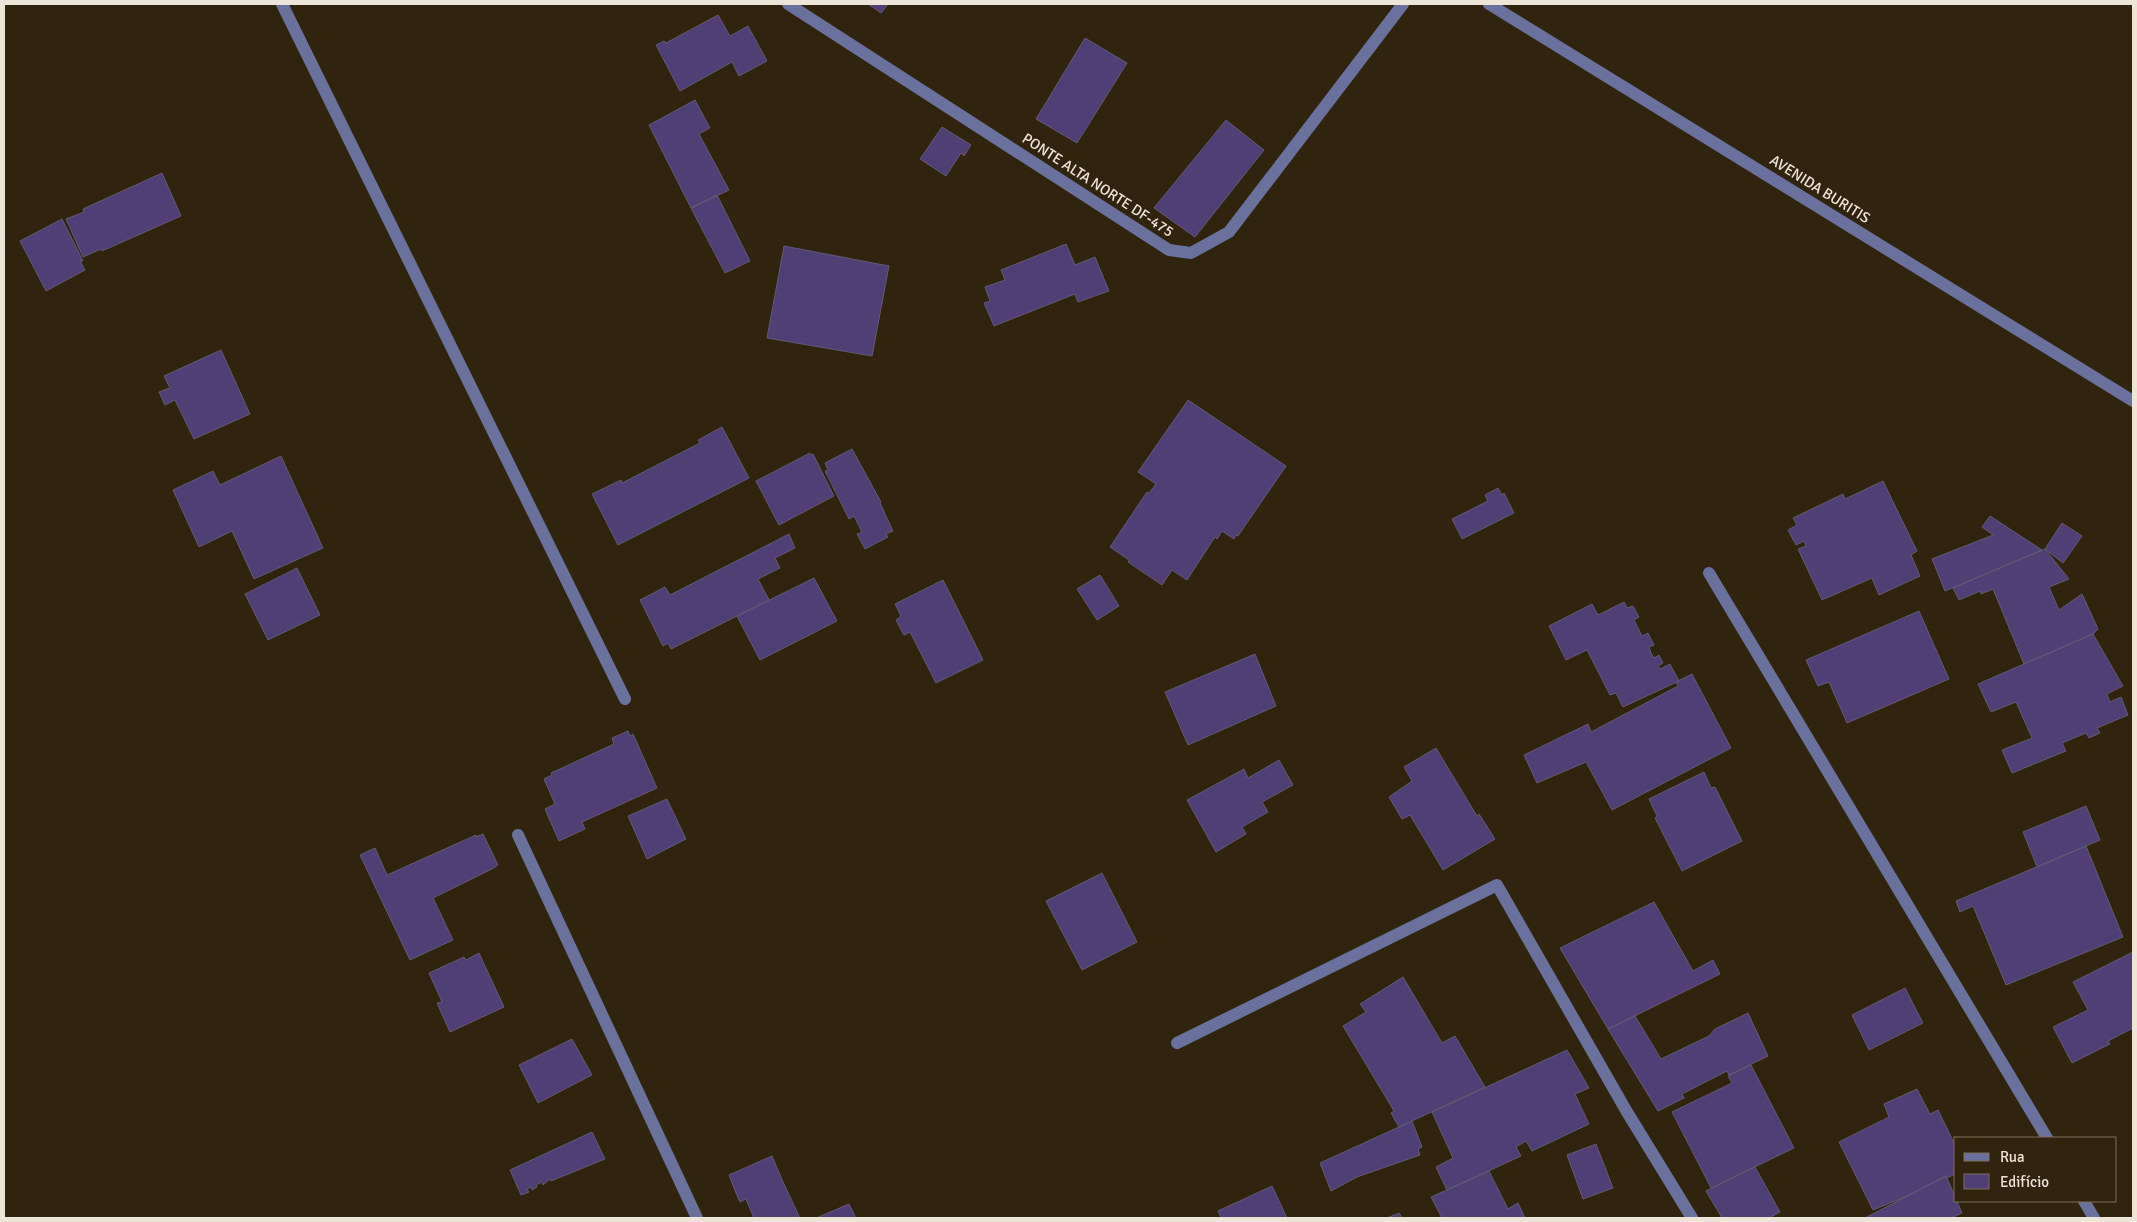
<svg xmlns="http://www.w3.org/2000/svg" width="2137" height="1222" viewBox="0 0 2137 1222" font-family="Signika,sans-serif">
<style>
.building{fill:#4f3f75;stroke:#605b73}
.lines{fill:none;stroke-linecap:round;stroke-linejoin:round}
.minor{stroke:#69719c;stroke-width:12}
.labels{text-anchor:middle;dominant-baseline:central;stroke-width:4;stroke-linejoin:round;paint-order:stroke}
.street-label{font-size:15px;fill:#ede5d8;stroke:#30240e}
</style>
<rect width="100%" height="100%" fill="#30240e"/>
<path class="building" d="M868,4H888L881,13Z
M718,15L730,36L748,26L767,61L739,76L732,62L680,91L656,45L664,41L666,43Z
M1085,38L1127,63L1077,143L1036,119Z
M695,100L710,128L699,134L729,190L691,208L649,125Z
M1226,120L1264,150L1195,237L1154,208Z
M942,127L971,145L964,156L961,153L946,176L920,159Z
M162,173L181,216L102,251L101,249L83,257L66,219L84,212L83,209Z
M717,195L750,261L725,273L691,208Z
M62,219L83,261H80L85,270L46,291L20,241Z
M1066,244L1075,265L1095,257L1109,291L1078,302L1075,294L994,326L984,303L990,301L985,287L1005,280L1001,270Z
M784,246L889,266L872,356L767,338Z
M221,350L250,414L194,439L175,400L165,405L159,392L170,388L164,376Z
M1188,400L1286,466L1238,536L1236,535L1234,539L1222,531L1217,539L1215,537L1187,580L1172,570L1162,585L1128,562L1129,560L1110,547L1147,492L1149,493L1156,484L1138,472Z
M722,427L749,478L618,545L592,494L621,480L622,483L700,443L698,440Z
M852,449L881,502L880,503L893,531L886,534L888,537L865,549L857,534L862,532L854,516L849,519L825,471L828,470L825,463Z
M810,453L811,455L813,454L834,496L779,525L756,481Z
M281,456L323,548L254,579L232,531L199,547L173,490L213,471L220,485Z
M1883,481L1917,551L1911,555L1920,576L1879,595L1872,578L1822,600L1798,549L1806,546L1804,541L1796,545L1788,530L1797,525L1793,518L1843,494L1845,499Z
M1498,488L1502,495L1504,493L1514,513L1462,539L1452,519L1488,501L1485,495Z
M1990,516L2042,550L1945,591L1932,559L1993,535L1982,527Z
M2062,523L2082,536L2063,563L2045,549Z
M789,534L795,548L775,558L780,568L758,579L769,600L671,649L668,643L663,646L640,600L665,587L670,595Z
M2045,549L2069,579L2049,587L2059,610L2082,594L2098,629L2093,634L2024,664L1993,589L1981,594L1980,591L1959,600L1953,588Z
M297,568L320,615L268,640L245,594Z
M1100,575L1119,606L1097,620L1077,589Z
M814,578L837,621L760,660L737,616Z
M943,580L983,660L936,683L910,632L904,635L896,620L901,616L895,604Z
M1624,602L1627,608L1633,606L1639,617L1634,620L1642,636L1648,633L1654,645L1649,647L1651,653L1654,658L1659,655L1663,663L1658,666L1660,669L1670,664L1679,681L1623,707L1616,693L1610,695L1587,650L1566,660L1549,626L1592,604L1598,615Z
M1919,611L1949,679L1847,723L1829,682L1818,686L1806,660Z
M2093,634L2123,686L2107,694L2110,702L2121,697L2128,715L2097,728L2100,733L2089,738L2086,733L2062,743L2066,751L2012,773L2002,750L2032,738L2016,702L1991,712L1978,684Z
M1255,654L1276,706L1188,745L1165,692Z
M1692,674L1731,748L1612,810L1586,762L1537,783L1524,755L1588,724L1591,732L1678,686L1676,682Z
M628,731L630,736L633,734L657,788L582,822L585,829L559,841L545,809L555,804L544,779L552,775L551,773L614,744L612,738Z
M1436,748L1477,816L1479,814L1495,839L1443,870L1410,815L1402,819L1389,797L1412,781L1404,767Z
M1279,760L1293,785L1262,802L1268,812L1242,827L1246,834L1216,852L1187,800L1244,769L1248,778Z
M1704,772L1711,788L1715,787L1742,841L1682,871L1655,818L1657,816L1649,799Z
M667,799L686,839L647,859L628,816Z
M2086,806L2100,840L2037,867L2023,832Z
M483,834L498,865L492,869L433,898L453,940L410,960L360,855L375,848L387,875L476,835V837Z
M2086,846L2123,937L2006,985L1973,906L1960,912L1956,901Z
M1102,873L1137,942L1082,970L1046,901Z
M1654,902L1693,971L1713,960L1720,974L1608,1029L1560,948Z
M2133,952V1028L2108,1041L2110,1044L2072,1063L2053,1027L2088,1010L2073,982Z
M479,953L504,1007L450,1032L437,1003L442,1002L429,973L464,957L466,960Z
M1403,977L1442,1043L1455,1036L1485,1087L1399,1127L1391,1113L1394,1111L1343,1026L1366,1012L1360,1004Z
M1905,988L1923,1023L1869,1050L1852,1015Z
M1748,1013L1768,1056L1729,1075L1727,1071L1682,1094L1684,1098L1658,1111L1608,1029L1635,1016L1661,1059L1709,1036L1715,1029Z
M572,1039L592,1075L538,1103L519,1065Z
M1567,1050L1589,1088L1575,1094L1589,1124L1532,1151L1526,1141L1516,1147L1521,1156L1447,1190L1436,1167L1453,1158L1432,1112Z
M1751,1065L1794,1148L1711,1188L1672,1112L1732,1083L1728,1076Z
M1917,1089L1930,1114L1938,1110L1956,1147V1174L1946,1178V1176L1907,1196L1873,1210L1839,1142L1889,1117L1884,1104Z
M1412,1121L1422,1147L1418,1149L1420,1155L1357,1177L1331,1191L1320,1163Z
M592,1132L605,1159L551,1181L550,1179L543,1185L542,1182L536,1185L537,1187L532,1190L531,1187L527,1189L529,1192L521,1195L510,1170Z
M1596,1144L1613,1188L1583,1199L1567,1155Z
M772,1156L783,1182L800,1218H754L746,1199L740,1202L736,1193L729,1175Z
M1755,1167L1780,1212L1769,1218H1722L1706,1191Z
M1489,1171L1508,1209L1518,1203L1525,1218H1442L1431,1197Z
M1946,1176L1962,1213L1951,1218H1865Z
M1272,1186L1287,1218H1221L1218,1211Z
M849,1204L856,1218H816L835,1210Z
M1399,1213L1402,1218H1387Z"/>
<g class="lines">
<path class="minor" d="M282,4L625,699
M788,4L1169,250L1191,253L1229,232L1403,4
M1489,4L2133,401
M1709,573L2047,1138
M518,835L697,1218
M1177,1043L1497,885L1627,1112L1692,1218
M2084,1201L2094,1218"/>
</g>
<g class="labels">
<g class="street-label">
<text transform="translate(1098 185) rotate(33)">PONTE ALTA NORTE DF-475</text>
<text transform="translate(1820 189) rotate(32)">AVENIDA BURITIS</text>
</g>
</g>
<rect width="2137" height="1222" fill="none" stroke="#ede5d8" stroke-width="10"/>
<rect x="1954" y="1137" width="162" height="65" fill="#30240e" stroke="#7c715f"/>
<rect x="1964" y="1153" width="25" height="8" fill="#69719c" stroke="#7c715f"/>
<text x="2000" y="1162" font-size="15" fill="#ede5d8">Rua</text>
<rect x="1964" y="1174" width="25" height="15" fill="#4f3f75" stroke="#7c715f"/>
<text x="2000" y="1187" font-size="15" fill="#ede5d8">Edifício</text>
</svg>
